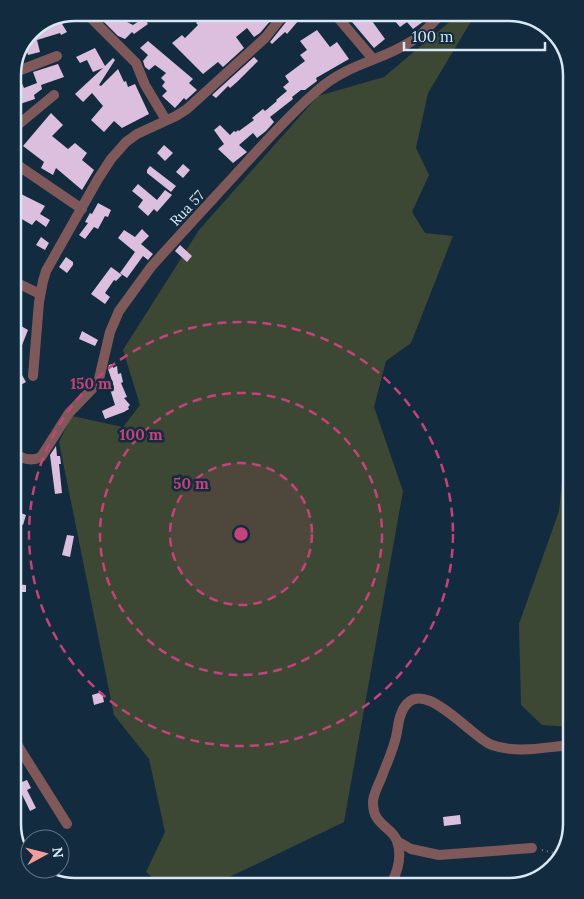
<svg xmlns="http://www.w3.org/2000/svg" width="584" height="899" viewBox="0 0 584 899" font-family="Lora,serif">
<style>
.green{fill:#3d4834}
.building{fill:#dcbede}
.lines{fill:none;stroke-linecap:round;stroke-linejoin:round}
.path{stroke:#677b8c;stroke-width:2;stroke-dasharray:1 4;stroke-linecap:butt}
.street{stroke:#7f595a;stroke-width:10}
.ring{fill:none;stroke:#c7427a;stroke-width:2.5;stroke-dasharray:9 6}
.labels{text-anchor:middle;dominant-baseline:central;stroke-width:5;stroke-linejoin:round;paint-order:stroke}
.street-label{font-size:14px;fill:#d9e8f5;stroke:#122b3e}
.rim{fill:none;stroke:#d9e8f5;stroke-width:2.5}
.centre{fill:#c7427a;stroke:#122b3e;stroke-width:2.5}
.ring-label{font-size:15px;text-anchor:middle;font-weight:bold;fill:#c7427a;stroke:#122b3e;stroke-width:5;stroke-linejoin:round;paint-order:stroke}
</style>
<rect width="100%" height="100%" fill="#122b3e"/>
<path class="green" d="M460,13H476L428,93L416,148L429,175L412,212L425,233L453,236L411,343L386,361L374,407L403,491L344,822L215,884L161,885L146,872L165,832L149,759L114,715L59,442L72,416L123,427L140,405L123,350L199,230L318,96L384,77Z
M571,394V393V727L542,725L521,705L519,624L559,511Z"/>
<path class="building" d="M95,13H117L115,16L133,25L144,18L148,24L134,34L132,32L125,39L118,36Z
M207,13H277L260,33L254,37L247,28L236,37L244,48L223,67L218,62L203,74L172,43L182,35L185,38L198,25L196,23Z
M292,13H305L287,34L285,32L272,44L270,42L290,17Z
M347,13H382L372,21L385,39L374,48L352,22L353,20Z
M388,13H417L424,21L413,29L407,22L400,27Z
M59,19L67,32L61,35L60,33L37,40L40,52L28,55L25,46L34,28L39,26L40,30L55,24L53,21Z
M317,30L330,47L337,42L349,59L316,78L317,81L305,90H301L292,97L293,99L270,117L274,122L266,131L257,138L253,133L239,145L247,152L233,163L218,149L224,144L214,130L220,125L230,135L234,131L236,132L238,130L239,131L254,120L252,118L263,109L265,111L277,101L276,100L287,91L283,87L289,82L285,76L305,61L300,55L307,50L300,41Z
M148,41L193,79L189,83L197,90L186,100L184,98L175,108L162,96L167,91L162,86L165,82L161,78L166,73L155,65L149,70L145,67L143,61L148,55L140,48Z
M95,48L105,66L113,58L115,60L99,85L101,86L118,69L124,82L126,81L128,87L135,84L149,114L122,128L114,121L104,132L91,120L103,106L92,93L83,102L75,94L103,68L93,72L87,60L80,63L76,57Z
M254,57L258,61L237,82L230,88L228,86L216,98L212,95Z
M58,64L64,77L41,85L42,89L34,95L35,99L17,105L15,99H13V80L20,79L24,88L37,83L33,72Z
M51,113L63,125L52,136L68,149L75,143L87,153L82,160L94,170L82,190L56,168L53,175L41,168L44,162L23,146Z
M164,145L173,153L165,161L157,153Z
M183,164L190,170L183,178L176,172Z
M150,166L176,186L171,192L147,173V170Z
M138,184L157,200L165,190L172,195L157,212L154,209L148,216L138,207L143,200L132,191Z
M13,190L45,206L40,214L50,220L46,227L36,220L32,225L13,214Z
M98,203L111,210L108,217L105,216L98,229L94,227L85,239L79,235L88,223L85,222L90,213L92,214Z
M142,229L149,236L141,244L153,254L148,260L143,256L127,278L120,273L135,252L118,238L124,230L135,237Z
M41,237L49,243L45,250L36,245Z
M180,245L192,256L187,262L175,251Z
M66,257L73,262V265L67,273L59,267Z
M111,267L122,275L116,281L114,280L105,293L110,297L105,304L91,294Z
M14,322L28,330L13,368V326Z
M82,331L98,340L95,346L79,339Z
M112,364L113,368L117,366L118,374L121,373L123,382L121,383L127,397L124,398L130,405L128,407L129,409L124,412L105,419L102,411L115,405L110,389L114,387L108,369L109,365Z
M13,371L22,375L26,382L13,389Z
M13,395L21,414L13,421Z
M56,446L57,456H60L61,464H59L62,493L55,494L50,455Z
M13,510L26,515L23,525L13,521Z
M67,535L74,536L70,557L62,555Z
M13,584L26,585V592H13Z
M102,692L104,702L94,705L92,695Z
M27,780L31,788L27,790L36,808L30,811L17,784Z
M460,815L461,824L444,826L443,817Z"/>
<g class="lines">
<path class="path" d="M542,850L562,855"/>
<path class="street" d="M86,13L136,63L145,85L166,120
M334,13L373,59
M13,73L57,56
M13,129L54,95
M13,162L82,209
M13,281L40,294
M33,376L39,302L43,281L46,271L98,179L111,159L126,142L137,134L176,116L187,109L265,38L285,13
M13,451C21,459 30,462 41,457L69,413L93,388L99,379L110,332L119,311L151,267C182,232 214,198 246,163C269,138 292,112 318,90C347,64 381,61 412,41C424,34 432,23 442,13
M13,701L16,689L13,680
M13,738L67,824
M397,841L411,849L439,855L532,848
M392,882C398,870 402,855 397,841C392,826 372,826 373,801C374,792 379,784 382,776C387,763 393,750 396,737C398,729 398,721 401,714C418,668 471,738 492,745C517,754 546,747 571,745"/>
</g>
<circle cx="241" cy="534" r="71" fill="#c7427a" fill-opacity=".12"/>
<g class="ring">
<circle cx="241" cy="534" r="71"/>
<circle cx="241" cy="534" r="141"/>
<circle cx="241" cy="534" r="212"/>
</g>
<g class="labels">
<g class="street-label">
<text transform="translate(187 208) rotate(-47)">Rua 57</text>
</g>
</g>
<path d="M0 0H584V899H0ZM75 21H509A54 54 0 0 1 563 75V824A54 54 0 0 1 509 878H75A54 54 0 0 1 21 824V75A54 54 0 0 1 75 21Z" fill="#122b3e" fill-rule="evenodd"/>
<path class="rim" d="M75 21H509A54 54 0 0 1 563 75V824A54 54 0 0 1 509 878H75A54 54 0 0 1 21 824V75A54 54 0 0 1 75 21Z"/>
<circle cx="241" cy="534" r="8" class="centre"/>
<g class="ring-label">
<text x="91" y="389">150 m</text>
<text x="141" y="440">100 m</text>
<text x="191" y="489">50 m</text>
</g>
<g transform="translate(45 854) rotate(83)"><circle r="24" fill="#122b3e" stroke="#627787"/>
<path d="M0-4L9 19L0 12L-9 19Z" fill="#f59b9a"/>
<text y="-8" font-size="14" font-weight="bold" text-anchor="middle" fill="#d9e8f5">N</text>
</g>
<path d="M404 42v8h141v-8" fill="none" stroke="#d9e8f5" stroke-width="2.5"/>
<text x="412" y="42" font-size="15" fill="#d9e8f5" stroke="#122b3e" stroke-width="4" paint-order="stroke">100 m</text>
</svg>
